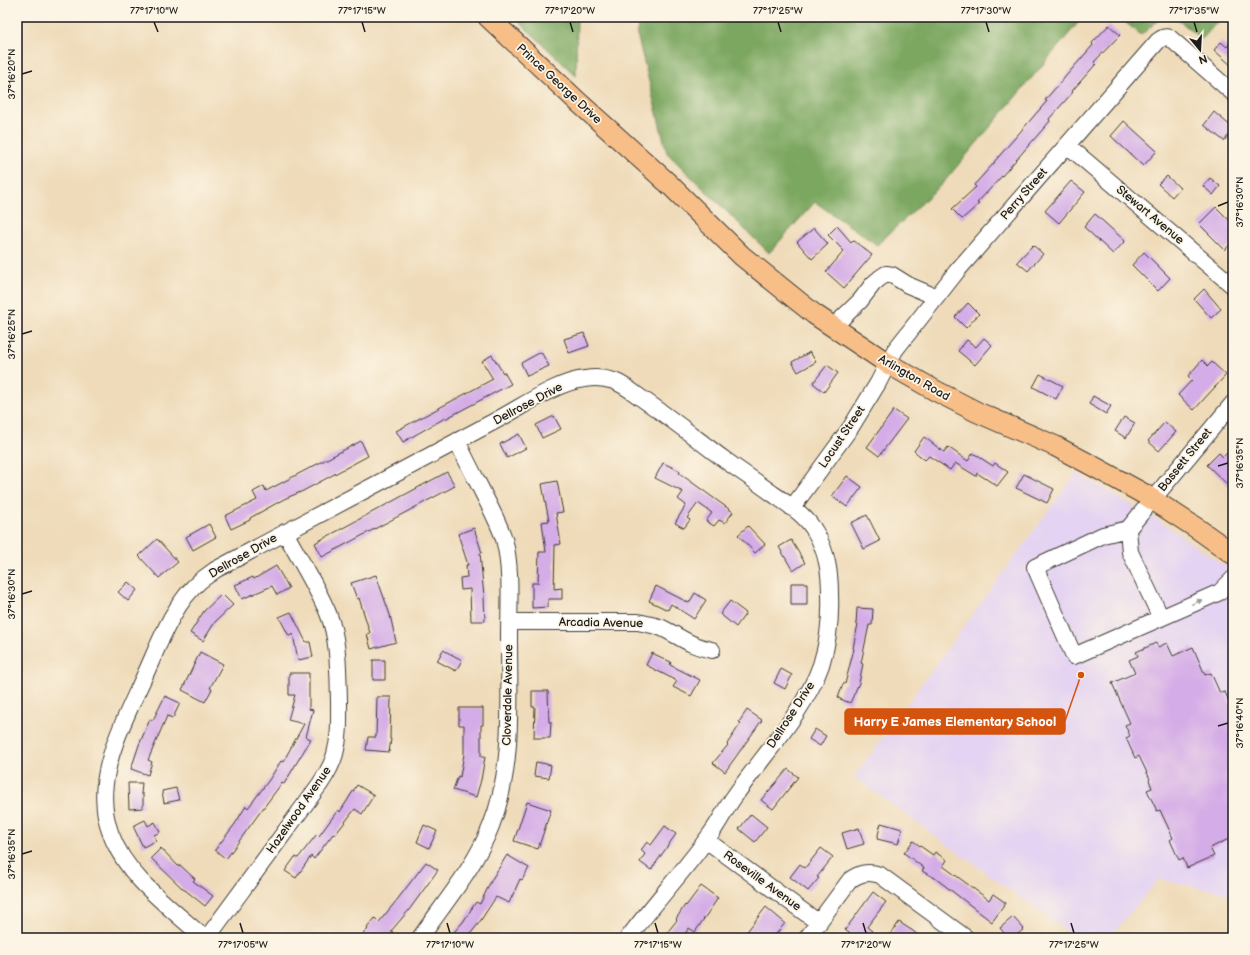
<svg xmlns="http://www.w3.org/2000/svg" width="1250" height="955" viewBox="0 0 1250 955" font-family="'Balsamiq Sans',sans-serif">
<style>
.built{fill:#e4d3f2}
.forest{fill:#7ca760;stroke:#4c623e}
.building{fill:#d4ace7}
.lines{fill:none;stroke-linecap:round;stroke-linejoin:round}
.minor-casing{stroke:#3c3934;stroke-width:18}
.major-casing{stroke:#3c3934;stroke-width:22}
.minor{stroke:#fff;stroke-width:16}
.major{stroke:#f7be88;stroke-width:20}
.oneway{fill:#999}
.ticks{fill:none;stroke:#1c1c1c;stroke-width:1.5}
.labels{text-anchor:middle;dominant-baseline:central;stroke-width:3.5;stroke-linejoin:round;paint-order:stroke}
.street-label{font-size:12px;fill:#1c1c1c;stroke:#fcf5e5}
.leader{fill:none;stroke:#d4530e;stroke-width:1.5}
.callout-dot{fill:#d4530e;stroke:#fcf5e5;stroke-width:1.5}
.callout{fill:#d4530e;stroke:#d4530e;stroke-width:1.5}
.callout-label{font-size:13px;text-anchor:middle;font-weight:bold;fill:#fff}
.neatline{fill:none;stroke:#1c1c1c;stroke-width:1.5}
.ticks-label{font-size:10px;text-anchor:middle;fill:#1c1c1c}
</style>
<rect width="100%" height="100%" fill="#fcf5e5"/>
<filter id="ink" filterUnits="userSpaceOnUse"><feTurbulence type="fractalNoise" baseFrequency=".025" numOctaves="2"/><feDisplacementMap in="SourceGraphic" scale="8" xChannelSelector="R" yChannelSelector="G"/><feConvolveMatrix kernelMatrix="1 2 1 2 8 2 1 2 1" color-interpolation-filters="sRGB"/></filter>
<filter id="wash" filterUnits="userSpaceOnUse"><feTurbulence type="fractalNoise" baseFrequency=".012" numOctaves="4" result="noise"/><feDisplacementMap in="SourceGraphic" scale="16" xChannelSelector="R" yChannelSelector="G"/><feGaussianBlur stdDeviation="0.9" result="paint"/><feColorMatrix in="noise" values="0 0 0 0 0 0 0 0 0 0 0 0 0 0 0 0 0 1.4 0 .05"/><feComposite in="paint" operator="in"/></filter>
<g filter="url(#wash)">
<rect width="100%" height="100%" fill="#efdbba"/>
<path class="built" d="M1076,473L1161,522L1233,572V895L1159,879L1109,938H1076L854,777Z"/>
<path class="forest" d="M514,17H577L576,76Z
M637,17H1083L943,183L877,245L815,202L769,253L667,153L638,38Z
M1119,17H1162L1141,35Z
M1175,17H1222L1202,39Z"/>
<g id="blocks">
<path class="building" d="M1109,25L1120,35L1094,62L1096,64L1072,91L1073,92L1049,119L1050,121L1002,176L977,203L979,204L962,219L952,209L976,187L974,185L995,162H994L1047,101L1045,100L1093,45L1092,43Z
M1233,40V67L1214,50L1221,42L1227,47Z
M1214,112L1233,128V130L1224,141L1204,125Z
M1124,121L1157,151L1143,166L1111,136Z
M1167,176L1180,188L1172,197L1158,184Z
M1210,178L1220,186L1213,195L1203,186Z
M1071,181L1085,192L1059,223L1045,211Z
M1216,207L1233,224V241L1225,250L1199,224Z
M1095,214L1125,241L1113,254L1084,227Z
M837,226L851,242L853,240L872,255L844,288L826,272L844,251L828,235Z
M814,228L828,244L812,259L797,242Z
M1033,245L1043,254L1028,271L1017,262Z
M1144,252L1170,278L1158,291L1132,265Z
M1204,289L1221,309L1211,318L1194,299Z
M968,303L979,314L966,328L955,317Z
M584,333L589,346L569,353L564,339Z
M984,338L992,345L975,365L958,351L967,340L976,347Z
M541,352L549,366L527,376L521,363Z
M810,352L816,362L798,372L792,362Z
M492,355L503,373L504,372L511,384L445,419V418L403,442L396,431L493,379L482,361Z
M1202,360L1208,366L1212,362L1226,375L1194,410L1178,395L1192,380L1188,376Z
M827,365L838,373L824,392L813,383Z
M1040,374L1063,386L1056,399L1033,387Z
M1093,396L1111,406L1106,414L1089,404Z
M894,410L907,419L879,456L867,447Z
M554,416L561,429L542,438L536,425Z
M1124,417L1135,423L1126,438L1115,431Z
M1165,422L1176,432L1159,451L1148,441Z
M519,434L526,448L507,458L500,444Z
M924,437L944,452L948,447L968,461L973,453L993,466L995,463L1008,472L997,486L977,473L976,476L955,463L950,470L929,456L925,460L914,451Z
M361,441L368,456L303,491L284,499L250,518V520L231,529L225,516L257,500L253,492L264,486L266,491Z
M1233,447V490L1207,465L1219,453L1223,457Z
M663,463L680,471L679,473L733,512L725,523L719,520L714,526L706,521L712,513L698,503L687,518L690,520L684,528L675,523L686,505L678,499L683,492L655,478Z
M447,472L455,486L322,557L315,543Z
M1024,474L1054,489L1047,503L1016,488Z
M847,476L862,487L847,507L832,496Z
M557,481L563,512L556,513L561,544L555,545L554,589L562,588V599H548V607L532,608V583H538L539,552H546L542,522L549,521L542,484Z
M867,515L880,541L864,549L851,523Z
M209,524L216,537L193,550L186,537Z
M748,526L765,544L755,553L738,535Z
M474,528L482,553H480L484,597L485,621H471L470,589L461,590L460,578L467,577L466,565H468L458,534Z
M157,539L178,562L159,578L139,556Z
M791,540L805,563L793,571L779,547Z
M276,566L289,588L277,595L272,586L242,599L235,585L253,577L254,579Z
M376,575L390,615L396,642L371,649L367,634L370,633L359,598L357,599L351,583Z
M128,582L137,590L128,601L118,592Z
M791,583H807V605H791Z
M656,586L689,603L695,593L706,600L694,619L671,604L668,610L649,601Z
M222,594L233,605L215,622L203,641L190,633L204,611Z
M730,601L746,613L736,627L720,614Z
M857,608L873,609L872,625H869L861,663L863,664L859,683L850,703L838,698L843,684H845L854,649L853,648L858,624H856Z
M291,612L306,642H310L313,657L298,660L293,634L289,636L279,617Z
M1156,643L1158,647L1167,643L1173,656L1193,647L1205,675L1211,673L1220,693L1225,692L1233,711V714L1229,716L1233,724V837L1210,848L1214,856L1187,868L1183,858L1179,860L1170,840L1173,838L1160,810L1157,811L1147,790L1152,788L1149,780L1150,779L1139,756L1135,758L1126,738L1130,736L1125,725L1130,723L1112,683L1135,673L1129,660L1138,656L1136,652Z
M443,650L462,660L456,671L437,661Z
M200,652L223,664L210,688L212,689L205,702L182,690Z
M652,653L671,662L670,665L700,680L691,696L673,687L677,681L646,665Z
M373,660H385V680H373Z
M781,669L792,675L785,689L774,683Z
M289,673H309V709L313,710L306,737L311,739L284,784L282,783L258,815L226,859L215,850L235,824L246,806L248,808L269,780L281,761L283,762L304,724L288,720L295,695H289Z
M532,691H548L549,722H551L550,738H534L535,707H532Z
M165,696L180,703L173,718L167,716L148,760L152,762L148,775L131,769L139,745L150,719L153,720Z
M377,697H391L390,739H391L389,752L366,750L368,737H376Z
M459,708H483V725H481V757H485L481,780L476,797L453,790L458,776L460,777L464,754V725H459Z
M747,710L762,720L725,772L713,763L728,745L727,744L741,723L739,722Z
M815,729L826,736L820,746L809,739Z
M536,762L551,765L549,778L534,776Z
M788,769L798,777L773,809L761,800Z
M128,783H142L141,794H143V808L129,809Z
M357,785L374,795L362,814L355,809L335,835L333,834L314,859L311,856L296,878L285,871L295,857L298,858L317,834L319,836L338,810L340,812Z
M176,788L179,800L164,803L162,791Z
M527,802L551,810L538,849L514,841Z
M751,814L767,827L755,842L739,829Z
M145,820L148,826L155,822L160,832L154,835L156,841L143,847L133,826Z
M881,823L902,829L898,844L877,839Z
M424,825L437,831L429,848L417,842Z
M665,826L676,834L651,870L640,862L645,854L641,850L647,842L651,845Z
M859,828L864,844L847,849L842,833Z
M913,841L933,855L935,852L947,860L943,866L989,900L993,894L1006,903L992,922L935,878L922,871L924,868L904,853Z
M161,848L179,867L180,865L195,879L193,881L213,896L205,906L185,890H184L151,858Z
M821,848L833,857L817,877L819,878L808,891L790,877L800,864L805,868Z
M507,855L529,868L522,880L520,879L509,903L496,897L479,923L467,938H462L454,932L463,922L476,902L480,904L492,879Z
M426,862L438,870L409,910L391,931L393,932L388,938H359L368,929L367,928L375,918L379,922L397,900Z
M701,886L718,898L695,932L689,928L682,938H663L677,920L676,919L685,905L686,906Z
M873,892L886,902L867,927L872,931L866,938H856L845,930Z
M766,907L785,923L773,938H742Z
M1013,917L1024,929L1013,938H1008L1000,928Z
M899,922L913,931L921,938H888Z"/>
</g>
</g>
<g filter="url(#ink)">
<use href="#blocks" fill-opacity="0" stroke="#3c3934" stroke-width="1"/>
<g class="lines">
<g class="minor-casing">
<path id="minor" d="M1067,145L1233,286
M833,327L860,301L873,284L880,278L886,274L892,275L908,285L936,297
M1233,403L1128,529L1103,535L1035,567L1074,656L1220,592L1233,579
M792,508L851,427L878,383L895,350L957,271L1158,41C1162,38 1165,36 1170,38L1233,93
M1128,529L1130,552L1161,618
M509,622H638C646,624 654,625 662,628C681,637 690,646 712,650
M706,840L819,923
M204,938C184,920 160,901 141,881C76,811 110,751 144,677C159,645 172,605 200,581C205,577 210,574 215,570C308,520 402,471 495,421C522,407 556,382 585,379C595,377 605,378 614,381C625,385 635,394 644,400C672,419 698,440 725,460C740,471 757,482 773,494C789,505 806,515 816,533C827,553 830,572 830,595C831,618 828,643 821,665C804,713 763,755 734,797C726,808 720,821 712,832C686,869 655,902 628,938
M207,938L320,784C326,775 332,765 335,754C340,736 339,719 339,700C338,671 339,640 328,613C316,585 299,559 285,532
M420,938C445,902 475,867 491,826C514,769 509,699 509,638C509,608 512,568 504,539C499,524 492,511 485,497C476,479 466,460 457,441
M807,938L850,880C860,873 868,871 880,875L966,938"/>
</g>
<g class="major-casing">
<path id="major" d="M488,17L576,100L670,185L742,256L814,314L887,363L936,391L977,412L1055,446L1091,465L1144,494L1198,529L1233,554"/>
</g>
<use href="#minor" class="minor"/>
<use href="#major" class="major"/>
</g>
<defs><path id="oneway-solid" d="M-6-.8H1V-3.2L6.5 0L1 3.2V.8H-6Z"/></defs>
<use class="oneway" href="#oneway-solid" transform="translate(1197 602) rotate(-24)"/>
</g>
<path class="ticks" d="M154,22L158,32M362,22L365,32M570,22L573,32M778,22L781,32M986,22L989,32M1194,22L1197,32M22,74L32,71M1218,206L1228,202M22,334L32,331M1218,466L1228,463M22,594L32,591M1218,726L1228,723M22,854L32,851M240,923L243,933M447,923L450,933M655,923L658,933M863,923L866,933M1071,923L1074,933"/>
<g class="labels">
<g class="street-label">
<text transform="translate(559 84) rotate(43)">Prince George Drive</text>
<text transform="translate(1024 194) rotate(-49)">Perry Street</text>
<text transform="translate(1150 215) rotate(40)">Stewart Avenue</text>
<text transform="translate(914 378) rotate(30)">Arlington Road</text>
<text transform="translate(528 404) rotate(-28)">Dellrose Drive</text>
<text transform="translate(842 437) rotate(-56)">Locust Street</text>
<text transform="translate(1185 460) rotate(-51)">Bassett Street</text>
<text transform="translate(243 556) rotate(-30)">Dellrose Drive</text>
<text transform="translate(601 623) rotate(1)">Arcadia Avenue</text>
<text transform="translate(508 695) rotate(-89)">Cloverdale Avenue</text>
<text transform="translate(791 715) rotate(-57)">Dellrose Drive</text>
<text transform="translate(299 810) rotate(-55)">Hazelwood Avenue</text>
<text transform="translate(762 881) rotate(36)">Roseville Avenue</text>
</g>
</g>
<path class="leader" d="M1081 675L1065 721"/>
<circle class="callout-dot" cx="1081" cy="675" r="4"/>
<rect class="callout" x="845" y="709" width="220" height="25" rx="4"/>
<g class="callout-label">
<text x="955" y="726">Harry E James Elementary School</text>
</g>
<rect width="1250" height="955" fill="none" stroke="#fcf5e5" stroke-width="44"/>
<g transform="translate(1200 50) rotate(162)" stroke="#fcf5e5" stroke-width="3" paint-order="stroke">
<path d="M0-3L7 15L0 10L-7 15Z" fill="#1c1c1c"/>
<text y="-6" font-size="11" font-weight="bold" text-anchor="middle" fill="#1c1c1c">N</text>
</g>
<rect x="22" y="22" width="1206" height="911" class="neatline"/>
<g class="ticks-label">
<text x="154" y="14">77°17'10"W</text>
<text x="362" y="14">77°17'15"W</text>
<text x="570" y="14">77°17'20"W</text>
<text x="778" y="14">77°17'25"W</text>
<text x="986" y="14">77°17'30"W</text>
<text x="1194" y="14">77°17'35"W</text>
<text transform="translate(11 74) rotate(-90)" y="4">37°16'20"N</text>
<text transform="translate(1239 202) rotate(-90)" y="4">37°16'30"N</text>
<text transform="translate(11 334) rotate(-90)" y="4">37°16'25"N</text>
<text transform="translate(1239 463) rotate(-90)" y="4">37°16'35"N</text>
<text transform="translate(11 594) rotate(-90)" y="4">37°16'30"N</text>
<text transform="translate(1239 723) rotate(-90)" y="4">37°16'40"N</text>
<text transform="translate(11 854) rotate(-90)" y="4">37°16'35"N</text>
<text x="243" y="948">77°17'05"W</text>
<text x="450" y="948">77°17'10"W</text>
<text x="658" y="948">77°17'15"W</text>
<text x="866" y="948">77°17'20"W</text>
<text x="1074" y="948">77°17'25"W</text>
</g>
</svg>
